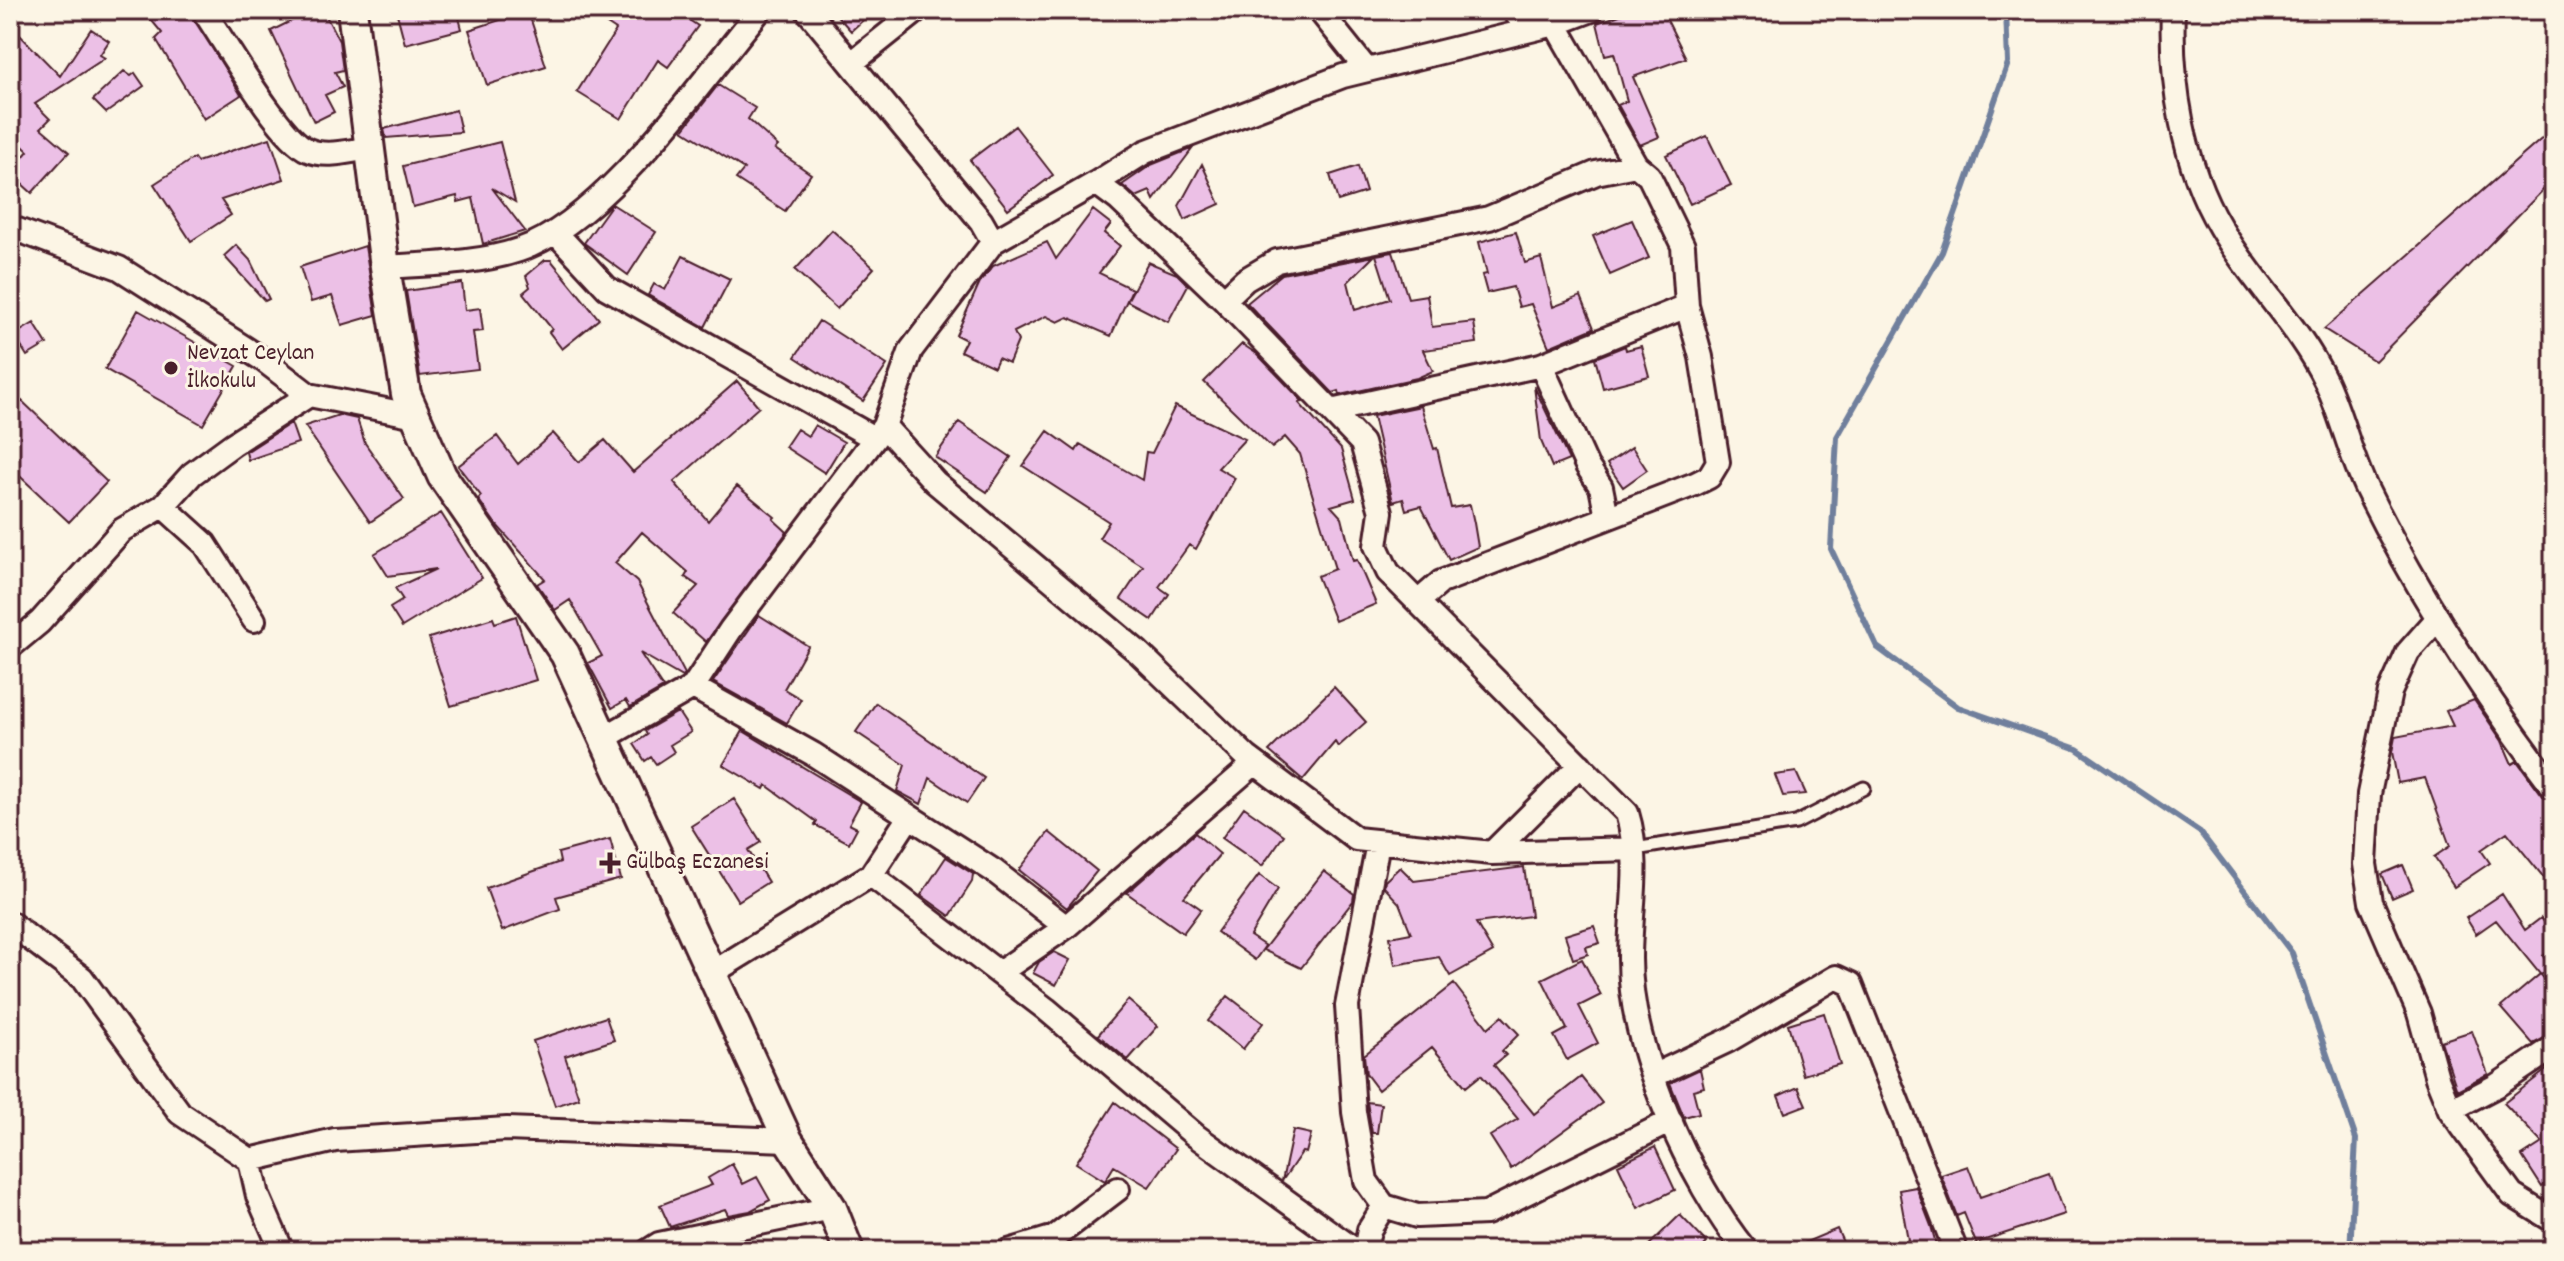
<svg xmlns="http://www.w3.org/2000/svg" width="2564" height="1261" viewBox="0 0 2564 1261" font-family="Dekko,sans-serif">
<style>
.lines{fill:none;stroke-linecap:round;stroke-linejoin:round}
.stream{stroke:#707f9c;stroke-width:6}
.building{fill:#ecc0e6;stroke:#4a1f2b;stroke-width:2}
.service-casing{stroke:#4a1f2b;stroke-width:17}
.minor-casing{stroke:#4a1f2b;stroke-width:28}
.tertiary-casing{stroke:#4a1f2b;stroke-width:34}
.service{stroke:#fcf5e5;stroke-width:11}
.minor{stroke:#fcf5e5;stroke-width:22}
.tertiary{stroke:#fcf5e5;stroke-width:28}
.poi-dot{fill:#4a1f2b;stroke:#fcf5e5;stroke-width:3}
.labels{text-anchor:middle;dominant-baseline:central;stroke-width:6;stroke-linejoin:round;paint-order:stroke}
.poi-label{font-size:24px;fill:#4a1f2b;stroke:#fcf5e5;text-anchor:start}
</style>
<rect width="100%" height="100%" fill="#fcf5e5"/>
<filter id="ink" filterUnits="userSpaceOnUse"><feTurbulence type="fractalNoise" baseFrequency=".0125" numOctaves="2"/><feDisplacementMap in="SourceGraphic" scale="16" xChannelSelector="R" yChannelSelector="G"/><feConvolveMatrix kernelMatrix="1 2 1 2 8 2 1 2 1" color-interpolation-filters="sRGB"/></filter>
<g filter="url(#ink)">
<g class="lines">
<path class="stream" d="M2006,10L2008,63L1942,252L1837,437L1831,549L1877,647L1958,707L2077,749L2200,832L2292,953L2356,1139L2350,1251"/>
</g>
<path class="building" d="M143,10H189L241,95L204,119L156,39L162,33Z
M313,10H323L339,41L343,70L335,72L343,87L325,95L334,112L314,122L271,31Z
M396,10H457L462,29L405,44Z
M617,10H674L698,26L668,67L658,60L621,119L577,92L616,30L607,24Z
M832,10H874L851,31Z
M1634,10H1662L1686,58L1633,77L1659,137L1640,145L1618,105L1627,101L1614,53L1605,55L1597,23Z
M528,11L546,66L487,85L469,30Z
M10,25L60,76L91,29L109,41L100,55L105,58L35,104L50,119L41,128L69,152L32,193L10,173L28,151L10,134Z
M124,71L131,76L135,73L144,86L106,113L93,100Z
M718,85L755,108L748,119L778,146L775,149L811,174L785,211L736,179L744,169L683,130Z
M456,110L461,132L386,138L384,129Z
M1015,126L1053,175L1008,209L970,160Z
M2554,128V179L2375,361L2324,329Z
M1707,136L1731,185L1690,204L1666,155Z
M270,138L284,179L221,200L231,215L191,241L154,184L194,158L197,162Z
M500,142L515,202L492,188L525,231L483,244L473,198L458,202L457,196L413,207L403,166Z
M1193,148L1154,200L1150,191L1136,197L1122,185L1151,165Z
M1202,164L1220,204L1185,220L1179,206Z
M1358,166L1366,192L1338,201L1330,175Z
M612,204L656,232L628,275L584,243Z
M1093,210L1111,224L1104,233L1120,246L1099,273L1132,289L1111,336L1068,317L1058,322L1046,316L1014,332L1018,341L1009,363L998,358L994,367L960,351L966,340L956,335L980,282L993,266L1047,242L1056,259Z
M1632,220L1649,258L1610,275L1593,236Z
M832,230L874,268L837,309L795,270Z
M1516,232L1525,263L1541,258L1553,307L1581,296L1594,328L1549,347L1531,304L1519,307L1513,287L1487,293L1482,275L1487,274L1479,242Z
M236,245L250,260L269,299L265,301L224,256Z
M365,246L376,315L342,325L332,296L311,302L300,267Z
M1393,252L1408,298L1427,295L1432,327L1474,322L1477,343L1423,350L1433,371L1417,378L1340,395L1339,391L1333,393L1247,303L1282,274L1374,256L1348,282L1355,310L1390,299L1376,255Z
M683,256L730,279L705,327L648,295L654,284L665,290Z
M545,260H551L599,319L562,349L549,332L552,329L523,293L530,287L526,276Z
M1148,262L1177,274L1188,285L1168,322L1127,301Z
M462,283L465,310L480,308L483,331L473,332L478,369L420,376L406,291Z
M138,310L237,366L203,425L105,369Z
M819,321L887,365L863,401L795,357Z
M34,323L47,344L27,356L14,335Z
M1242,344L1257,354L1303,402L1299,403L1341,449L1355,499L1331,506L1342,518L1353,561L1357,560L1376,604L1335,621L1317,576L1335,569L1300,454L1285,437L1272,448L1204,382Z
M1625,346L1626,350L1641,346L1649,376L1603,388L1595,358Z
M737,381L759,407L674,482L708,521L737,486L775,517L773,519L787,532L706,642L673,613L698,586L685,577L688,572L642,532L615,563L637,582L685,674L682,677L640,653L663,688L630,707L626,700L612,708L588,663L602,656L570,600L555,610L537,584L545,579L495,523L478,499L481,496L458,466L497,436L518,464L553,433L579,462L605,440L633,472Z
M1534,386L1569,460L1552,467L1541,441Z
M22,401L107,482L69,522L10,467V413Z
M1175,406L1245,439L1218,468L1235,478L1196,549L1189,545L1159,587L1169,594L1152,620L1121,599L1143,566L1099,538L1109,522L1023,466L1048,431L1076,451L1080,444L1142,480L1146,452L1152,453Z
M1421,406L1434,449L1437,448L1451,508L1470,505L1474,523L1478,547L1449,560L1421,506L1406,510L1403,499L1393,502L1373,416Z
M339,415L357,419L365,443L404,499L370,522L305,426Z
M959,422L1011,457L987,492L935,457Z
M291,423L298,443L248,460L246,452Z
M815,425L844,442L825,473L785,447L797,429L808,436Z
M1632,447L1647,470L1623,487L1607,464Z
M441,513L482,578L402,627L390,608L403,600L395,588L436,569L388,576L374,554Z
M759,615L808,646L784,689L801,699L787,723L713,682Z
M516,616L536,680L451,706L429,638L493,618L495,623Z
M1334,687L1366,722L1338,747L1335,742L1303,780L1269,751Z
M2474,700L2502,741L2512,764L2517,761L2543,796L2554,802V890L2507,832L2481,850L2490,863L2454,887L2434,857L2450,846L2425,778L2398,783L2392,752L2395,737L2453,726L2446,711Z
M876,703L984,778L967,803L930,778L921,804L897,791L905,765L856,732Z
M678,712L691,732L670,745L674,752L656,764L651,757L645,761L634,744L647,735L645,731Z
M743,731L861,802L849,824L857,828L849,843L815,825L817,822L766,785L764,789L723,765Z
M1796,772L1806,794L1783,796L1775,775Z
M734,799L761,842L748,850L768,882L738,901L691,826Z
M1244,807L1284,835L1262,866L1222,838Z
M1049,832L1097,871L1067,908L1019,870Z
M1195,833L1220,854L1184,897L1201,909L1183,933L1127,893Z
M610,839L621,879L556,897L560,909L502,931L486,888L560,862L558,853Z
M946,857L973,874L972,882L950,916L921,895Z
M2403,865L2413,889L2392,898L2382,874Z
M1400,867L1414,881L1524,867L1531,916L1476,923L1493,952L1450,976L1439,957L1395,965L1390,937L1411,933L1399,903L1384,887L1385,881Z
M1324,871L1354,894L1353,901L1301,968L1263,950Z
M1259,875L1278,889L1250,936L1265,946L1255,960L1217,932Z
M2502,894L2525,930L2541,918L2554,935V947L2543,956L2550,968L2541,975L2554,990V1033L2533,1044L2501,1007L2540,974L2496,920L2476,934L2466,918Z
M1594,926L1600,943L1586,947L1588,954L1573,959L1565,935Z
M1054,952L1070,960L1056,985L1033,973L1039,962Z
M1582,959L1601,995L1579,1006L1598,1043L1567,1060L1554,1036L1567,1029L1542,979Z
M1454,984L1488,1028L1502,1016L1519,1034L1502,1051L1506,1055L1494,1065L1534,1114L1581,1077L1602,1103L1511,1169L1490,1136L1518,1119L1481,1075L1466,1087L1432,1047L1378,1090L1366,1074L1364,1055Z
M1228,996L1263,1023L1243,1049L1208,1021Z
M1128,1000L1158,1026L1128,1060L1098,1035Z
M1824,1013L1840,1064L1803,1075L1788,1024Z
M606,1017L614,1040L565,1056L579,1098L555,1106L533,1041Z
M2472,1031L2488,1074L2457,1090L2441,1041Z
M2554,1064V1179L2542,1187L2522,1156L2542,1143L2504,1103Z
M1700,1069L1704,1087L1693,1090L1699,1113L1684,1117L1670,1083Z
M1798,1087L1806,1105L1785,1113L1778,1096Z
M1115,1102L1176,1149L1149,1187L1114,1166L1105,1181L1076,1163Z
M1367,1102L1381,1104L1377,1133H1372Z
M1293,1130L1311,1134L1306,1153L1302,1152L1282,1181Z
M1655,1147L1675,1190L1638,1208L1618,1165Z
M732,1164L743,1184L757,1177L770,1200L750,1211L728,1215L725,1209L670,1227L660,1205L712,1185L708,1178Z
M1968,1166L1980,1197L2049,1173L2064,1214L1976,1243L1964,1213L1957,1216L1941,1175Z
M1916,1187L1931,1226L1938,1251H1910L1899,1190Z
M1680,1215L1707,1243L1699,1251H1643Z
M1837,1229L1847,1251H1785Z"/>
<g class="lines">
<g class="service-casing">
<path id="service" d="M1635,849L1796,823L1864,788"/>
</g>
<g class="minor-casing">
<path id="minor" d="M203,10C223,39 280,139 308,150C325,158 352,151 370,148
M807,10L981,221L993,242L1096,183L1119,200L1224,300L1362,443L1381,512L1376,546L1388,572L1627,813C1642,862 1630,909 1630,959C1630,1050 1689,1181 1746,1251
M1319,10L1367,70
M1513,10L1529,30
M2173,10C2170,81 2183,165 2220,227C2251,281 2299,325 2326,382C2342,417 2350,455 2367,490C2418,594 2484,695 2554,788
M1555,24L1636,165
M853,62L918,10
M1096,183L1145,152L1343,76L1555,24L1592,10
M10,227L119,268L262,359L309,395L416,416
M556,233L607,288L874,438
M385,267C428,264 477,264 519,250C605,221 701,81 760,10
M1224,300L1245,280L1277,261L1489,218L1596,173L1636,165L1649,176L1683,246L1687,306L1701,357L1718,462L1709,477L1695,484L1441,582L1418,602
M1541,365L1587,466L1601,487L1607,517
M1331,411L1541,365L1687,306
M884,426L935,482L1138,652L1247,757L1356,839L1492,853L1635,849
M163,506L205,544L254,620
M2438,618L2408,652L2390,692L2369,794L2365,864L2371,902L2419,1013L2437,1078L2450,1110L2512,1195L2554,1221
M10,647L40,622L122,530L163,506L192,474L233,444L309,395
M693,687L813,754L994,871L1066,927
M604,738L693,687L731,629L884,426L911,350L993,242
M1378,843L1347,1006L1354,1112L1366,1181L1384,1206L1417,1216L1486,1213L1671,1121
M1492,853L1580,765
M871,875L1046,1009L1196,1136L1356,1251
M10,923L82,978L180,1113L250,1160L258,1196L282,1251
M712,973L871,875L909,817
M999,973L1066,927L1255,763
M1655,1075L1729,1040L1836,977L1851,984L1956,1251
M2450,1110L2496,1086L2554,1047
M250,1160L335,1140L507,1129L788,1140
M648,1251L659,1244L832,1208
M1009,1251L1055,1237L1118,1189
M1365,1251L1369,1230L1384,1206"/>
</g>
<g class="tertiary-casing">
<path id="tertiary" d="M352,10L385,267L406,394L442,476L565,654L788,1140L832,1208L849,1251"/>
</g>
<use href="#service" class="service"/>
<use href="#minor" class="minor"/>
<use href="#tertiary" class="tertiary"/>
</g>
</g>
<g class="poi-dot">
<circle cx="171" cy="368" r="8"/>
<path d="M606 851h8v8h8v8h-8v8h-8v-8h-8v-8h8z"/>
</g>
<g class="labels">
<g class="poi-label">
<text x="187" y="354">Nevzat Ceylan<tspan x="187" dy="28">İlkokulu</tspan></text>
<text x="626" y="863">Gülbaş Eczanesi</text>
</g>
</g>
<rect width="2564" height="1261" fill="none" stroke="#fcf5e5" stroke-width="40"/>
<rect x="20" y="20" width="2524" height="1221" fill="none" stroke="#4a1f2b" stroke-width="3" filter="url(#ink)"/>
</svg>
